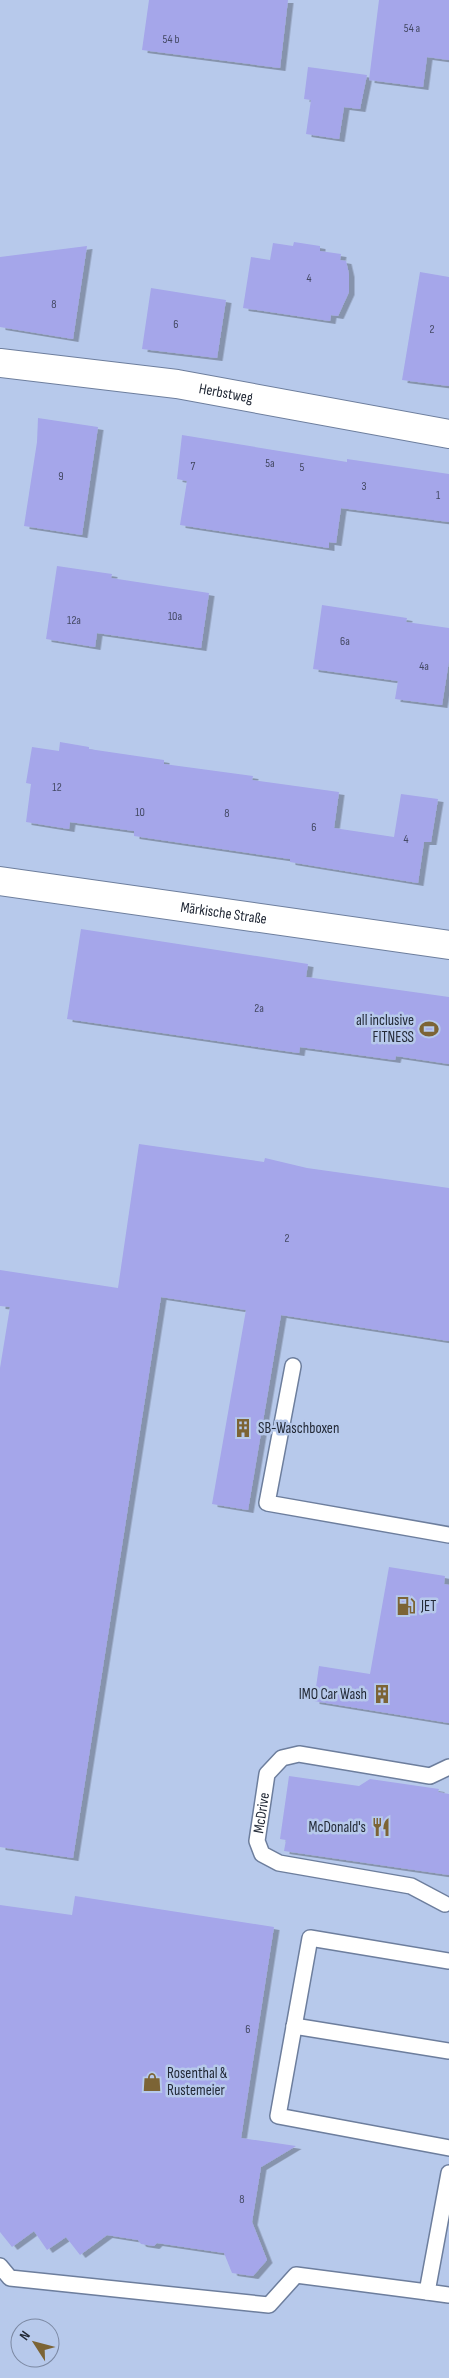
<svg xmlns="http://www.w3.org/2000/svg" width="449" height="2378" viewBox="0 0 449 2378" font-family="'Sofia Sans Condensed',sans-serif">
<style>
.building{fill:#a5a6ea;filter:url(#shadow)}
.lines{fill:none;stroke-linecap:round;stroke-linejoin:round}
.service-casing{stroke:#6d7e9d;stroke-width:18}
.minor-casing{stroke:#6d7e9d;stroke-width:30}
.service{stroke:#fff;stroke-width:15}
.minor{stroke:#fff;stroke-width:28}
.labels{text-anchor:middle;dominant-baseline:central;stroke-width:5;stroke-linejoin:round;paint-order:stroke}
.number-label{font-size:12px;fill:#444964}
.street-label{font-size:15px;fill:#232a37;stroke:#b7c9eb}
.poi-label{font-size:15px;fill:#232a37;stroke:#b7c9eb;text-anchor:end}
</style>
<defs>
<filter id="shadow"><feDropShadow dx="5.5" dy="3" stdDeviation="0" flood-color="#0004"/></filter>
</defs>
<rect width="100%" height="100%" fill="#b7c9eb"/>
<path class="building" d="M149,0H288L280,68L142,50Z
M379,0H449V60L427,57L423,87L369,80Z
M308,67L367,75L360,109L344,107L339,139L306,134L311,100L304,99Z
M294,242L320,246V251L341,254L340,260L346,261L349,274V292L338,316L331,315L330,321L243,308L251,257L270,260L273,243L293,246Z
M87,246L73,339L0,327V257Z
M420,272L449,277V386L402,380Z
M151,288L226,300L217,358L142,349Z
M38,418L98,427L82,535L24,526L37,442Z
M182,435L347,462V459L449,474V522L341,508L336,543L329,542V548L180,525L187,481L177,479Z
M57,566L112,574L111,578L209,593L201,648L97,633L95,647L46,639Z
M322,605L407,618L406,622L449,628V661L442,705L395,699L398,681L313,669Z
M60,742L89,747V749L164,760V764L253,776L252,780L339,792L334,828L394,837L401,794L438,799L431,842H424L418,883L290,862V859L134,836V831L70,822L69,829L26,822L31,784L26,783L32,747L59,751Z
M81,929L308,964L306,977L449,997V1064L396,1056L395,1060L300,1047L299,1053L67,1019Z
M139,1144L264,1162L265,1158L307,1168L449,1188V1341L281,1315L248,1510L212,1504L246,1310L161,1297L73,1858L0,1847V1368L10,1307L0,1306V1270L118,1288Z
M389,1567L445,1576L444,1584L449,1585V1723L314,1701L319,1666L370,1674Z
M289,1776L359,1786L370,1779L439,1789L438,1792L449,1794V1875L284,1851L286,1840L280,1839Z
M75,1896L274,1927L241,2138L296,2146L261,2167L252,2222L267,2260L253,2276L232,2273L224,2253L157,2243L154,2246L141,2244L138,2240L107,2235L80,2255L66,2237L47,2250L34,2231L12,2247L0,2232V1905L72,1915Z"/>
<g class="lines">
<g class="service-casing">
<g id="service">
<path d="M293,1366L267,1503L449,1535"/>
<path id="s1" d="M445,1904L411,1886L279,1863L262,1854L257,1841L267,1774L282,1758L299,1754L430,1776L449,1767"/>
<path d="M449,1961L310,1938L278,2116L449,2148"/>
<path d="M294,2026L449,2051"/>
<path d="M449,2173L427,2292L449,2295"/>
<path d="M0,2266L10,2278L269,2305L296,2275L427,2292"/>
</g>
</g>
<g class="minor-casing">
<g id="minor">
<path id="s2" d="M0,363L177,384L449,434"/>
<path id="s3" d="M0,881L449,945"/>
</g>
</g>
<use href="#service" class="service"/>
<use href="#minor" class="minor"/>
</g>
<defs>
<g id="stadium-bare" transform="scale(1.5)"><path d="M0-5a6.5 5 0 1 0 0 10a6.5 5 0 1 0 0-10ZM-3.5-1.8h7v3.6h-7Z" fill="#7c6435" stroke="#b7c9eb" stroke-width="2.5" paint-order="stroke"/></g>
<g id="building-bare" transform="scale(1.5)"><path d="M-4-6H4V6H1V3H-1V6H-4ZM-2.5-4.3h1.7v1.8h-1.7ZM.8-4.3h1.7v1.8H.8ZM-2.5-1h1.7V.8h-1.7ZM.8-1h1.7V.8H.8Z" fill="#7c6435" stroke="#b7c9eb" stroke-width="2.5" paint-order="stroke"/></g>
<g id="fuel-bare" transform="scale(1.5)"><path d="M-5.5-6h7V0h2V4h1.3V-2.5L3-4.5l.8-.8L6-3V5H2.5V1h-1V6h-7ZM-4.2-4.7v3.2H.2V-4.7Z" fill="#7c6435" stroke="#b7c9eb" stroke-width="2.5" paint-order="stroke"/></g>
<g id="restaurant-bare" transform="scale(1.5)"><path d="M-5-6h1v4h1v-4h1v4h1v-4h1v5L-1.5 .5V6h-2V.5L-5-1ZM5-6V6H3V1.5H1.5Q1.5-4 5-6Z" fill="#7c6435" stroke="#b7c9eb" stroke-width="2.5" paint-order="stroke"/></g>
<g id="shop-bare" transform="scale(1.5)"><path d="M-5-2.5h2.3a2.7 3.5 0 0 1 5.4 0H5L5.5 6h-11ZM-1.5-2.5h3a1.5 2.3 0 0 0-3 0Z" fill="#7c6435" stroke="#b7c9eb" stroke-width="2.5" paint-order="stroke"/></g>
</defs>
<g fill-rule="evenodd">
<use href="#stadium-bare" x="429" y="1029"/>
<use href="#building-bare" x="243" y="1428"/>
<use href="#fuel-bare" x="406" y="1606"/>
<use href="#building-bare" x="382" y="1694"/>
<use href="#restaurant-bare" x="381" y="1827"/>
<use href="#shop-bare" x="152" y="2082"/>
</g>
<g class="labels">
<g class="number-label">
<text x="412" y="28">54 a</text>
<text x="171" y="39">54 b</text>
<text x="309" y="278">4</text>
<text x="54" y="304">8</text>
<text x="176" y="324">6</text>
<text x="432" y="329">2</text>
<text x="270" y="463">5a</text>
<text x="193" y="466">7</text>
<text x="302" y="467">5</text>
<text x="61" y="476">9</text>
<text x="364" y="486">3</text>
<text x="438" y="495">1</text>
<text x="175" y="616">10a</text>
<text x="74" y="620">12a</text>
<text x="345" y="641">6a</text>
<text x="424" y="666">4a</text>
<text x="57" y="787">12</text>
<text x="140" y="812">10</text>
<text x="227" y="813">8</text>
<text x="314" y="827">6</text>
<text x="406" y="839">4</text>
<text x="259" y="1008">2a</text>
<text x="287" y="1238">2</text>
<text x="248" y="2029">6</text>
<text x="242" y="2199">8</text>
</g>
<g class="street-label">
<text stroke="none"><textPath href="#s2" startOffset="228">Herbstweg</textPath></text>
<text stroke="none"><textPath href="#s3" startOffset="226">Märkische Straße</textPath></text>
<text stroke="none"><textPath href="#s1" startOffset="234">McDrive</textPath></text>
</g>
<g class="poi-label">
<text x="414" y="1020">all inclusive<tspan x="414" dy="17">FITNESS</tspan></text>
<text x="258" y="1428" text-anchor="start">SB-Waschboxen</text>
<text x="421" y="1606" text-anchor="start">JET</text>
<text x="367" y="1694">IMO Car Wash</text>
<text x="366" y="1827">McDonald's</text>
<text x="167" y="2073" text-anchor="start">Rosenthal &amp;<tspan x="167" dy="17">Rustemeier</tspan></text>
</g>
</g>
<g transform="translate(35 2343) rotate(306)"><circle r="24" fill="#b7c9eb" stroke="#7c89a3"/>
<path d="M0-4L9 19L0 12L-9 19Z" fill="#7c6435"/>
<text y="-8" font-size="14" font-weight="bold" text-anchor="middle" fill="#232a37">N</text>
</g>
</svg>
